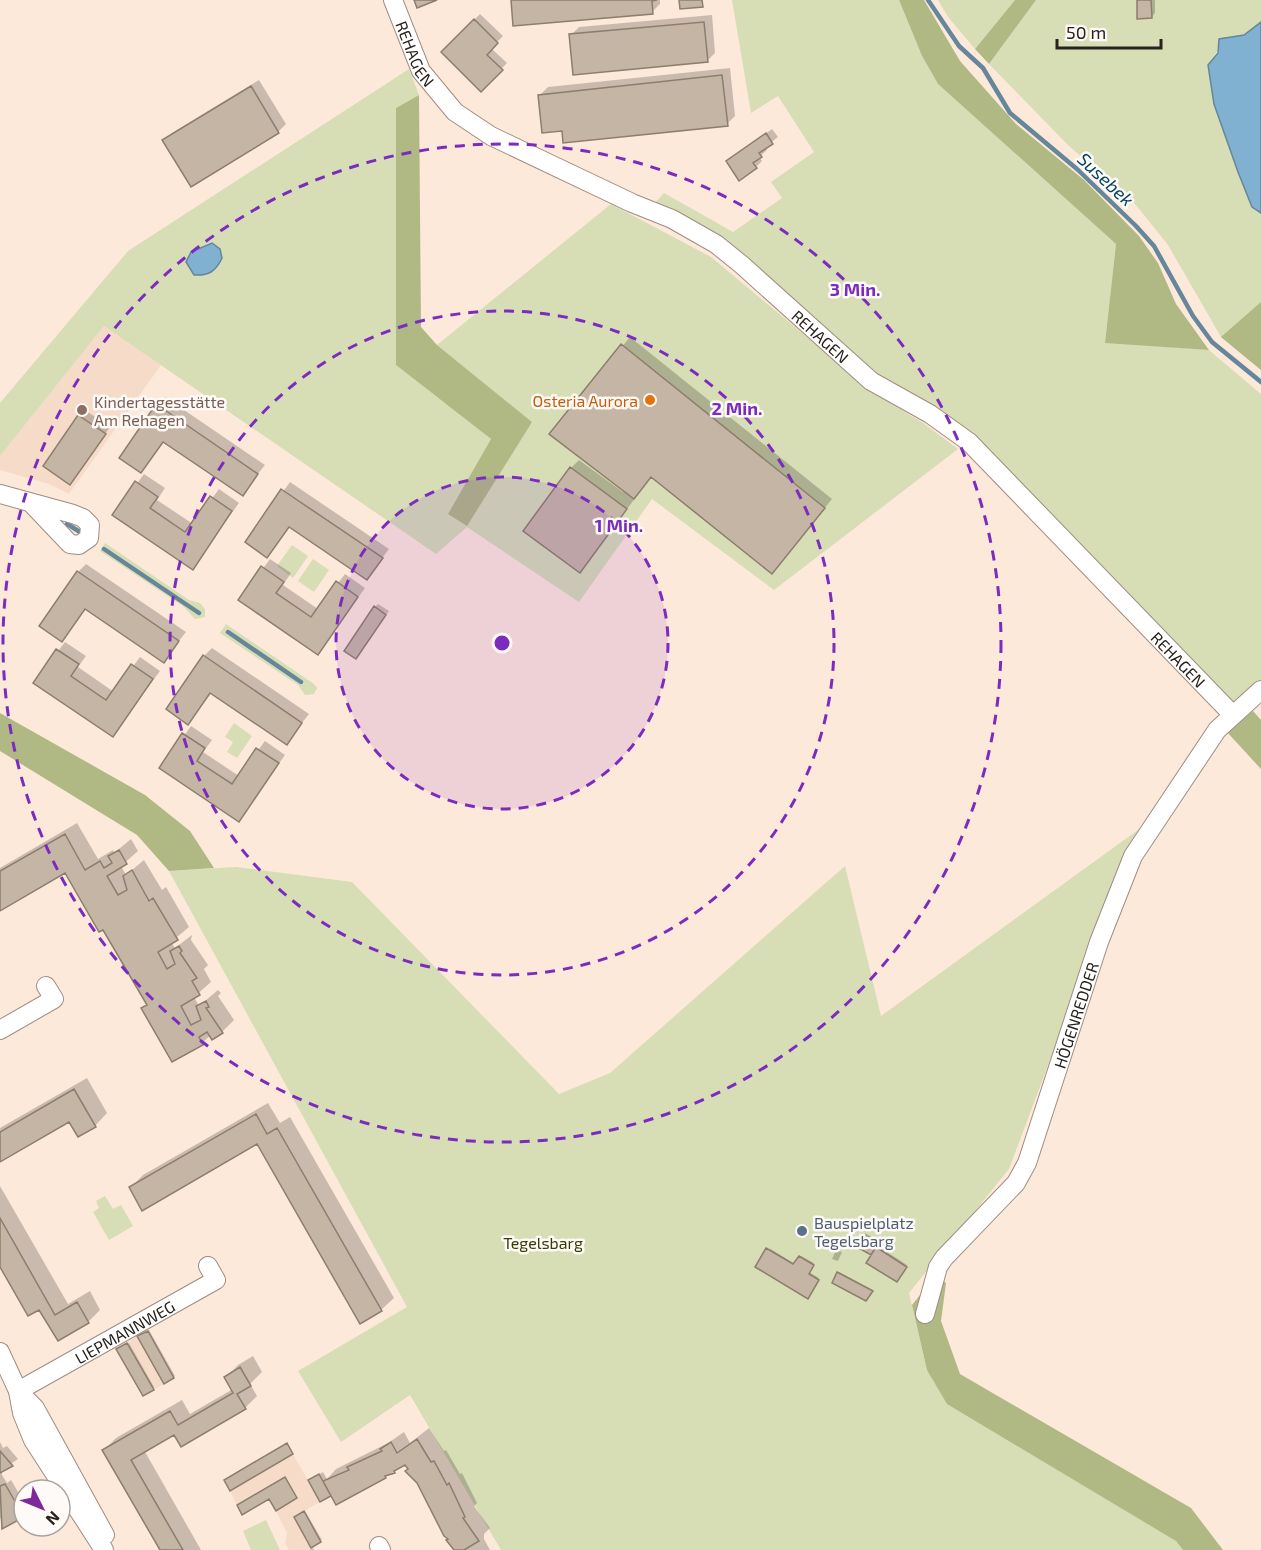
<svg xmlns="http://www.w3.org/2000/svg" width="1261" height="1550" viewBox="0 0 1261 1550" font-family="'Exo 2',sans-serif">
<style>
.built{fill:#f6dbc8}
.green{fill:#d7ddb5}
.forest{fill:#b0b884}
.water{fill:#81b1d1;stroke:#66869b;stroke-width:1.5}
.shadow{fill:#0003}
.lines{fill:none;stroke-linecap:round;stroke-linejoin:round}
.stream{stroke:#66869b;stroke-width:4.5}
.building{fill:#c5b5a4;stroke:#8c7d6d;stroke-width:1.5}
.minor-casing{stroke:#a08d80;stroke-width:20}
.minor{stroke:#fff;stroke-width:18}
.ring{fill:none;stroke:#7b2cbf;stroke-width:3;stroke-dasharray:10 8}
.food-dot{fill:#e8710a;stroke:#fefaf7;stroke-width:2}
.education-dot{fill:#8d6e63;stroke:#fefaf7;stroke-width:2}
.service-dot{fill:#5c6f8a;stroke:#fefaf7;stroke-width:2}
.labels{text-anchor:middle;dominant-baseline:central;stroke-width:5;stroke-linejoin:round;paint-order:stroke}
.street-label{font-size:16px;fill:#28211c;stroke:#fefaf7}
.food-label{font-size:16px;fill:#c56008;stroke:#fefaf7;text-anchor:end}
.education-label{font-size:16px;fill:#785e54;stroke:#fefaf7;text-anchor:start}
.service-label{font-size:16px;fill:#4e5e75;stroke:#fefaf7;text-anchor:start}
.park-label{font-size:16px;fill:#373d00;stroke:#fefaf7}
.water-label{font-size:18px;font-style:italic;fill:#014161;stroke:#fefaf7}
.centre{fill:#7b2cbf;stroke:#fefaf7;stroke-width:3}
.ring-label{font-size:18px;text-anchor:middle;font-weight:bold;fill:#7b2cbf;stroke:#fefaf7;stroke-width:5;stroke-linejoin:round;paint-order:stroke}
</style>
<rect width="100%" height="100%" fill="#fde9da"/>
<path class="built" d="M104,326L161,365L69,494L49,484L0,470V456Z
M137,1336L164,1384L154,1390L127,1343Z
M293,1454L320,1502L294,1517L311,1548L308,1550H289L285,1543L287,1533L276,1511L297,1498L285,1478L237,1505L230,1491Z"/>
<path class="green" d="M732,0H899L922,56L938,84L1116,244L1105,342L1209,350L1261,394V681L1231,706L975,440L876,378L653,205L664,193L733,232L782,198L771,182L814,152L778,96L751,113Z
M938,0H1015L975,49L948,17Z
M1036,0H1261V22L1244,35L1227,37L1208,65L1214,104L1255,210L1261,213V370L1221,337L1168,245L1136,205L1068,145L989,64Z
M409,69L419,95L396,108V365L491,439L448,515L532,422L437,345L611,204L711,257L874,393L923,423L958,449L774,590L652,499L579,602L467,527L436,554L104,326L0,456V403L128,251Z
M105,543L189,600L200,603L205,609V617L195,619L184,607L100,551Z
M292,545L308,556L293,578L277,566Z
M313,559L329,570L314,592L298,581Z
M226,624L314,684L317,688L314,694L305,695L298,685L220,633Z
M234,723L252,736L237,758L227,752L233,742L225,737Z
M1142,827L1132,842L1009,1169L909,1293L927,1370L1176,1541L1183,1550H501L410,1395L341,1442L298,1371L407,1307L169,871L236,867L352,882L559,1094L610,1073L845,866L881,1016Z
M105,1196L113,1209L121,1205L133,1226L109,1240L93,1212L99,1208L96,1201Z
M266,1520L280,1550H251L243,1531Z"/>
<path class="forest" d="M899,0H924L960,61L1016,124L1084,180L1139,236L1158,263L1176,304L1209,350L1105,343L1116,244L938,84L922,56Z
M1015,0H1036L989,64L975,49Z
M419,95L421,327L437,345L532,422L467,526L448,514L491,439L396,365V108Z
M1261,302V370L1221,337Z
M1253,711L1261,720V769L1227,732Z
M0,713L145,795L190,831L214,868L169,871L137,835L0,751Z
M937,1274L946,1283L941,1321L960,1374L1191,1508L1223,1550H1183L1176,1541L947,1404L927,1370L912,1305Z"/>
<path class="water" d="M1261,22V213L1252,207L1238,172L1214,104L1208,65L1218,53L1219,39L1244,35Z
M212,243L220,249L222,258C216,271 209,276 194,275L186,262L191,252Z"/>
<path class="shadow" d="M513,0H660V4L652,12Z
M1139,0H1155V13L1152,17Z
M480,14L503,36L491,48L507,63L481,90L443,52Z
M712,15L715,53L707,61L571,35L579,27Z
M730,68L735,116L727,124L563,129L540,95L548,87Z
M259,80L286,124L278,132L164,141L172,133Z
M772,129L778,137L765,147L767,150L759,157L762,161L756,167L728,161Z
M630,337L832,499L779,564L652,476L580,571L571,468L579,460L623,492L625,490L551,433Z
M165,397L265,465L242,494L165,441L141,471L157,405Z
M85,410L110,427L70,483L45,465Z
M144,474L165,488L157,500L193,524L219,489L239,503L192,568L114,515Z
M290,482L389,549L367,578L290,526L267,556L247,542Z
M270,559L291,573L283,585L318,609L345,574L365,588L318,653L240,600Z
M86,564L186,632L163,661L86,608L62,640L78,572Z
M378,604L389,611L359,654L375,607Z
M65,642L86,656L78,667L114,692L140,657L160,671L113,735L35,682Z
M212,648L309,714L286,743L212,692L188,723L204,656Z
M191,726L212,740L203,752L239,776L265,741L285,755L239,820L161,768Z
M77,823L98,859L113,850L114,853L131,839L138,851L121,866L126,875L144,860L162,890L166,887L189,927L171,942L175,948L192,935L191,940L208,965L204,969L211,982L194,997L199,1006L218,990L221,993L218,996L234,1020L222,1032L213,1037L211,1035L202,1043L173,1060L143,1008L148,1004L104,928L66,871L0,909V868Z
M87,1078L107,1113L95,1126L70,1120L0,1160V1128Z
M268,1103L280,1123L290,1117L394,1298L381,1310L361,1322L257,1142L131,1187L143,1175Z
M0,1186L68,1304L90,1291L100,1310L88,1322L58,1339L40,1308L0,1264Z
M865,1233L878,1241L876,1245L907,1265L898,1279L873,1255L857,1246Z
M769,1248L795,1264L801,1256L814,1263L809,1272L819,1278L809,1295Z
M836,1250L842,1252L838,1261L832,1259Z
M839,1272L873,1290L866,1299L838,1273Z
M149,1330L175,1376L165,1382L141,1335Z
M129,1343L154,1387L153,1389L119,1348Z
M253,1356L262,1372L250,1384L257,1396L245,1408L175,1433L144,1450L201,1550H161L104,1450L116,1438L182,1400L190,1414L233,1389L226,1377L238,1365Z
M429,1428L444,1451L446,1450L460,1474L462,1473L477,1503L474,1506L490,1528L484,1534V1539L490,1550H456L418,1481L416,1482L409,1473L406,1463L321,1500L310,1480L323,1472L327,1479L336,1469L388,1443L404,1432L410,1443Z
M0,1442L3,1448L7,1446L18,1459L2,1470V1475L7,1483L11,1480L24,1502V1515L3,1527L0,1517Z
M286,1477L296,1497H270L240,1504Z
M305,1511L322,1540L312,1546L314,1550H309L313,1548L295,1517Z"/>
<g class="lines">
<path class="stream" d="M928,0L959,46L983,68L1010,113L1077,169L1136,226L1154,246L1193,316L1212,342L1261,382
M67,524L80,532
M104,549L199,613
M228,632L301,682"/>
</g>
<path class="building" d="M414,0H437L417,8Z
M511,0H657L652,1L653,14L513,26Z
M679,0H702L703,7L680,9Z
M1137,0H1151L1152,18L1137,19Z
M474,19L498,43L487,55L503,70L481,92L441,52Z
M704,22L708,62L573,75L569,34Z
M722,75L728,126L563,143L562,131L542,133L538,95Z
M251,86L279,133L191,187L162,140Z
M766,133L773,144L759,153L762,157L753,163L757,168L739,181L726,161Z
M621,344L825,508L772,574L651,477L634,499L549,434Z
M156,404L258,474L243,496L163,442L141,473L119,458Z
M78,415L106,434L70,485L43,466Z
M570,467L627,509L580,573L523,531Z
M135,481L158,497L150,508L185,532L210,496L232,511L193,570L112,515Z
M281,489L383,558L367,580L289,527L267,558L245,542Z
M261,566L284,582L276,593L311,617L336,581L358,597L318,655L238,600Z
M77,571L179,641L164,663L85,609L62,642L39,626Z
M374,606L386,615L356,659L344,651Z
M56,649L79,664L71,676L106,700L131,664L153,679L113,737L33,683Z
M203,655L302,723L287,745L210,693L188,725L166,709Z
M182,733L205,748L197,761L232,784L256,748L279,763L239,822L159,768Z
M65,834L85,870L100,861L104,868L112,863L108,856L119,850L127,864L107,876L118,895L127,890L123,876L132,870L149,901L153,898L178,940L158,952L167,969L175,964L170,951L179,946L182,951L180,953L197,978L192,981L200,995L181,1006L191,1025L201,1020L196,1006L206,1001L209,1007L206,1008L223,1033L212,1040L207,1032L199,1037L203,1045L172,1062L141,1008L147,1005L103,930L99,932L65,873L0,911V871Z
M74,1089L96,1127L78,1137L69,1122L0,1162V1132Z
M256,1114L267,1134L277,1128L382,1311L360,1324L257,1144L142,1211L129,1187Z
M0,1218L55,1315L77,1302L89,1323L58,1341L39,1310L28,1316L0,1267Z
M862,1234L878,1243L871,1255L855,1246Z
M876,1247L907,1267L897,1282L866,1263Z
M766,1248L793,1264L799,1256L814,1265L809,1274L819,1280L808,1299L755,1267Z
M837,1272L873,1291L866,1301L832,1283Z
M148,1331L174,1378L164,1384L137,1336Z
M127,1343L154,1390L143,1396L116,1349Z
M240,1367L251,1386L237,1394L246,1409L181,1447L174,1435L131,1460L183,1550H160L102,1450L170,1411L178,1425L233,1393L224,1377Z
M417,1439L431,1462L434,1461L447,1485L449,1483L465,1517L463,1518L479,1541L464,1550H454L446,1540L448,1539L444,1536L417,1483L405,1471L408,1469L405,1465L394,1471L395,1473L385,1476L386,1478L336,1505L323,1481L349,1470L347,1467L382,1451L380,1449L391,1442L397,1453Z
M287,1443L293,1454L230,1491L224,1480Z
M0,1451L13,1466L0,1473Z
M319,1474L331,1496L320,1502L308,1480Z
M285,1477L297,1498L276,1511L269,1499L242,1515L237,1505Z
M5,1484L24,1517L2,1529L0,1486Z
M304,1511L321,1542L311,1548L294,1517Z"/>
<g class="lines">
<g class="minor-casing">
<g id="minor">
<path id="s1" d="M393,0L421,71L455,112L491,136L632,203L672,219L716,244L742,265L871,381L930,414L969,442L1232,714"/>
<path d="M0,494L73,514L83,518L90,525L89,538L79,545L70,544L31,503"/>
<path d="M0,1030L54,999L46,986"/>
<path id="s2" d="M925,1314L938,1267L944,1258L1016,1183L1027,1163L1099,942L1133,856L1217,730L1261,690"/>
<path d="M0,1352L18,1391L22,1413L33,1440L104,1550"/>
<path id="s3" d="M18,1391L216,1280L208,1266"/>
<path d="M18,1391L35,1408L105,1535"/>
<path d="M379,1546L381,1550"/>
</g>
</g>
<use href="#minor" class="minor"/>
</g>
<circle cx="502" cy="643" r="166" fill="#7b2cbf" fill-opacity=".12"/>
<g class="ring">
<circle cx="502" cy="643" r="166"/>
<circle cx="502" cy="643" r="332"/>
<circle cx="502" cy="643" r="499"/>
</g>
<circle class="food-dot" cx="650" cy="400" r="6"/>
<circle class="education-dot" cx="82" cy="410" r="6"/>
<circle class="service-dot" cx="802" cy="1231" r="6"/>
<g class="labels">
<g class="street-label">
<text stroke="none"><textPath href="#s1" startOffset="58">REHAGEN</textPath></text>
<text stroke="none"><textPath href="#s1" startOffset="562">REHAGEN</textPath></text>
<text stroke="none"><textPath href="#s1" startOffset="1047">REHAGEN</textPath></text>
<text stroke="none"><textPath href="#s2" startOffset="342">HÖGENREDDER</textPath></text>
<text stroke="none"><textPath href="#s3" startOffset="122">LIEPMANNWEG</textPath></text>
</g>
<g class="food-label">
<text x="638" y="400">Osteria Aurora</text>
</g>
<g class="education-label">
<text x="94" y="401">Kindertagesstätte<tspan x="94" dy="18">Am Rehagen</tspan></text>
</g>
<g class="service-label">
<text x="814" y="1222">Bauspielplatz<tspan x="814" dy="18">Tegelsbarg</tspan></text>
</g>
<g class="park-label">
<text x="543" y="1242">Tegelsbarg</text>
</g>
<g class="water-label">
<text transform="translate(1106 179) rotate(43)">Susebek</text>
</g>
</g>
<circle cx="502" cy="643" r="9" class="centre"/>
<g class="ring-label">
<text x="855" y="296">3 Min.</text>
<text x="737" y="415">2 Min.</text>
<text x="619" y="532">1 Min.</text>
</g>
<g transform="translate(42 1508) rotate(133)"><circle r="28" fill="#fefaf7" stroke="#a8a39f" stroke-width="1.5"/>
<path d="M0-4.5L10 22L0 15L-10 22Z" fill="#7e2998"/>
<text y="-9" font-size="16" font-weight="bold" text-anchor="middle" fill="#28211c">N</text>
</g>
<path d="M1057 39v9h104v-9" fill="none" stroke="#28211c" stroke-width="3"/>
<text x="1066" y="39" font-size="18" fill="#28211c" stroke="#fefaf7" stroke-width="4.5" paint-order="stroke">50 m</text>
</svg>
